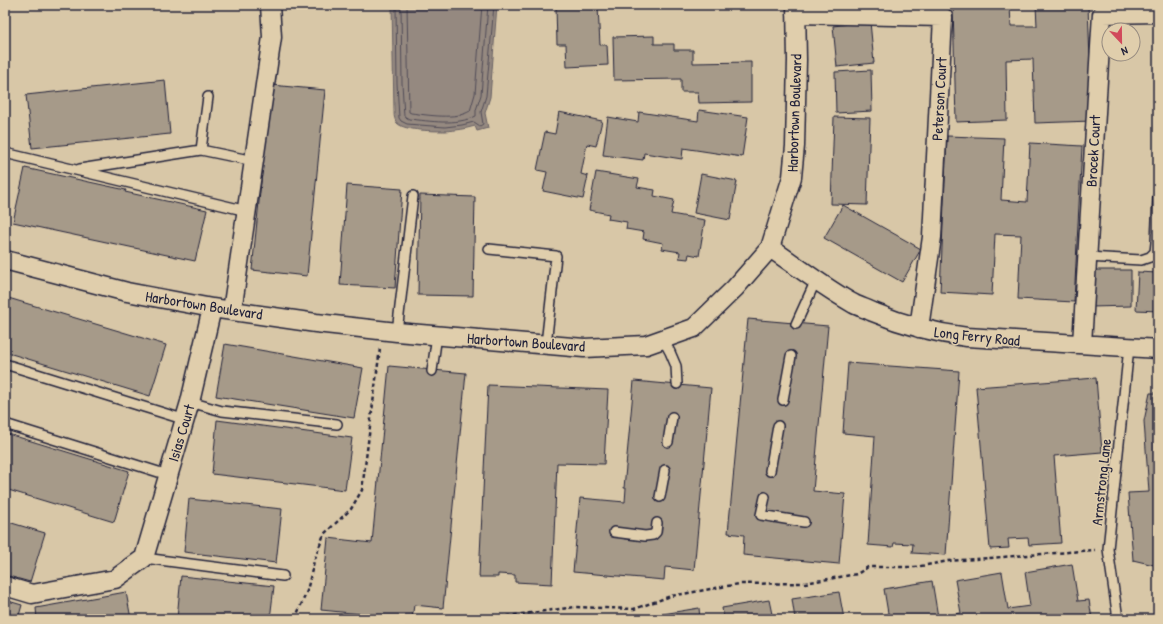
<svg xmlns="http://www.w3.org/2000/svg" width="1163" height="624" viewBox="0 0 1163 624" font-family="'Patrick Hand',sans-serif">
<style>
.water{fill:#958980;stroke:#676064}
.lines{fill:none;stroke-linecap:round;stroke-linejoin:round}
.shore{stroke:#504b57;stroke-width:1}
.building{fill:#a69a89;stroke:#22223b}
.service-casing{stroke:#22223b;stroke-width:12}
.minor-casing{stroke:#22223b;stroke-width:21}
.path{stroke:#22223b;stroke-width:2.5;stroke-dasharray:4 3;stroke-linecap:butt}
.service{stroke:#e0ceac;stroke-width:9}
.minor{stroke:#e0ceac;stroke-width:18}
.labels{text-anchor:middle;dominant-baseline:central;stroke-width:3;stroke-linejoin:round;paint-order:stroke}
.street-label{font-size:15px;fill:#22223b;stroke:#e0ceac}
</style>
<rect width="100%" height="100%" fill="#d8c7a7"/>
<filter id="ink" filterUnits="userSpaceOnUse"><feTurbulence type="fractalNoise" baseFrequency=".025" numOctaves="2"/><feDisplacementMap in="SourceGraphic" scale="8" xChannelSelector="R" yChannelSelector="G"/><feConvolveMatrix kernelMatrix="1 2 1 2 8 2 1 2 1" color-interpolation-filters="sRGB"/></filter>
<g filter="url(#ink)">
<path class="water" d="M392,5H497L490,97L485,113L488,128L477,131L475,126C465,129 456,130 446,131C436,131 404,131 397,123C394,119 394,115 394,111Z"/>
<g class="lines">
<path class="shore" d="M396,5L397,83L399,118L401,121L407,124L445,127L462,125L474,122L480,126L483,124L481,112L486,96L494,5
M401,5L402,83L404,116L409,119C430,121 456,126 476,116V110L481,95L488,5
M407,5L409,112L411,113C427,115 456,120 470,111L475,94L482,5"/>
</g>
<path class="building" d="M567,5H609V7H598L600,45H607L608,65L567,67L566,44H557L556,7H567Z
M841,5H911L841,10Z
M953,5H1010L1011,26H1037L1036,5H1088L1092,121L1035,123L1033,59L1006,60L1007,120L956,122Z
M870,22L874,63L837,67L833,26Z
M654,36V44H674V50H693V63L751,62V102L699,103L698,92H681V79L614,80L613,37Z
M871,70L872,111L836,113L835,72Z
M165,80L170,134L32,148L26,95Z
M271,85L325,90L307,276L252,270Z
M699,110L748,117L742,157L683,148L682,159L644,153L643,160L603,155L608,117L638,122L639,112L698,121Z
M559,112L602,121L596,146L587,144L581,174L588,176L583,199L543,191L547,172L537,170L545,132L555,134Z
M834,117L870,118L867,205L831,204Z
M947,136L1004,138L1001,200L1027,202L1030,143L1082,146L1074,302L1018,299L1021,235L995,234L992,295L940,292Z
M25,168L126,190L125,192L207,210L195,261L13,222Z
M596,172L639,179L637,187L655,190L654,196L674,200L671,214L705,220L699,256L689,254L688,259L679,258L680,252L662,249L663,243L643,239L644,232L626,229L627,222L608,219L609,214L589,210Z
M701,174L737,181L730,220L694,213Z
M347,185L402,189L395,288L340,285Z
M420,195L475,197L473,296L418,295Z
M843,205L921,249L902,282L824,238Z
M1090,270H1131V306L1091,307Z
M1138,272L1158,273V311L1136,310Z
M5,297L166,345L150,396L5,352Z
M748,319L828,326L813,491L845,494L839,564L743,555L744,535L728,533Z
M225,344L363,368L354,418L216,396Z
M848,363L959,371L946,555L912,553L913,544L894,543L893,547L868,545L875,436L843,433Z
M389,366L466,373L443,608L414,605L412,619L321,610L328,538L372,543Z
M1096,378L1102,452L1054,456L1061,543L1029,545L1028,538L1008,539L1009,548L990,549L976,387Z
M634,381L711,388L694,570L665,567L664,580L573,572L580,498L625,502L626,488H624Z
M488,385L608,390L604,464L557,463L552,584L515,582V575L498,574V577H479Z
M1150,393H1158V566L1133,560L1128,493L1149,492L1144,421Z
M217,420L352,438L345,490L212,474Z
M5,433L129,471L114,522L5,489Z
M189,499L282,509L276,563L184,552Z
M5,521L45,533L30,582L5,575Z
M1072,564L1078,601L1089,600L1092,619H889L884,589L932,581L938,617L961,613L955,580L1002,572L1008,609L1030,606L1025,572Z
M181,576L274,586L270,619H177Z
M126,592L131,619H37L36,608Z
M839,592L844,619H795L792,599Z
M5,600L22,605L18,619H5Z
M769,600L773,619H724L722,608Z
M699,608L700,619H652L651,616Z"/>
<g class="lines">
<g class="service-casing">
<path id="service" d="M201,150L208,97
M5,153L247,211
M80,169L201,150L254,161
M489,249L556,256L546,344
M1087,257L1141,260L1150,257L1155,252L1156,243L1158,197
M796,324L816,280
M397,332L413,196
M663,339L670,352L676,366L677,384
M5,364L186,420
M432,371L437,335
M783,400L791,356
M190,402L222,411L337,424
M5,424L168,475
M668,442L672,417
M770,471L778,426
M660,497L665,470
M765,497L761,515L804,522
M614,532L645,536L653,535L656,532L657,523
M144,558L283,576
M1118,619L1108,549L1129,347"/>
</g>
<g class="minor-casing">
<path id="minor" d="M796,14L943,17L932,237L919,328
M770,248C797,266 825,288 854,304C860,307 867,309 873,312C904,325 935,333 967,337L1158,349
M5,260L127,292L212,308L316,323L397,332L584,348L646,345L694,328L735,288L770,248L792,177L795,146L797,60L796,5
M232,311L272,37L270,5
M1082,344L1102,14L1158,13
M5,586L32,594L115,579L144,558L190,402L212,308"/>
</g>
<path class="path" d="M295,619L307,591L314,561L324,534L351,509L362,490L380,348
M486,619L575,607L634,609L671,596L739,584L805,583L857,574L868,567H915L949,561L1095,550"/>
<use href="#service" class="service"/>
<use href="#minor" class="minor"/>
</g>
</g>
<g class="labels">
<g class="street-label">
<text transform="translate(939 99) rotate(-87)">Peterson Court</text>
<text transform="translate(794 113) rotate(-88)">Harbortown Boulevard</text>
<text transform="translate(1093 151) rotate(-87)">Brocek Court</text>
<text transform="translate(204 305) rotate(9)">Harbortown Boulevard</text>
<text transform="translate(977 336) rotate(6)">Long Ferry Road</text>
<text transform="translate(526 342) rotate(4)">Harbortown Boulevard</text>
<text transform="translate(181 433) rotate(-73)">Isias Court</text>
<text transform="translate(1101 482) rotate(-84)">Armstrong Lane</text>
</g>
</g>
<rect width="1163" height="624" fill="none" stroke="#e0ceac" stroke-width="20"/>
<rect x="10" y="10" width="1143" height="604" fill="none" stroke="#22223b" stroke-width="1.5" filter="url(#ink)"/>
<g transform="translate(1121 42) rotate(158)"><circle r="19" fill="#e0ceac" stroke="#94897f"/>
<path d="M0-3L7 15L0 10L-7 15Z" fill="#d1495b"/>
<text y="-6" font-size="11" font-weight="bold" text-anchor="middle" fill="#22223b">N</text>
</g>
</svg>
